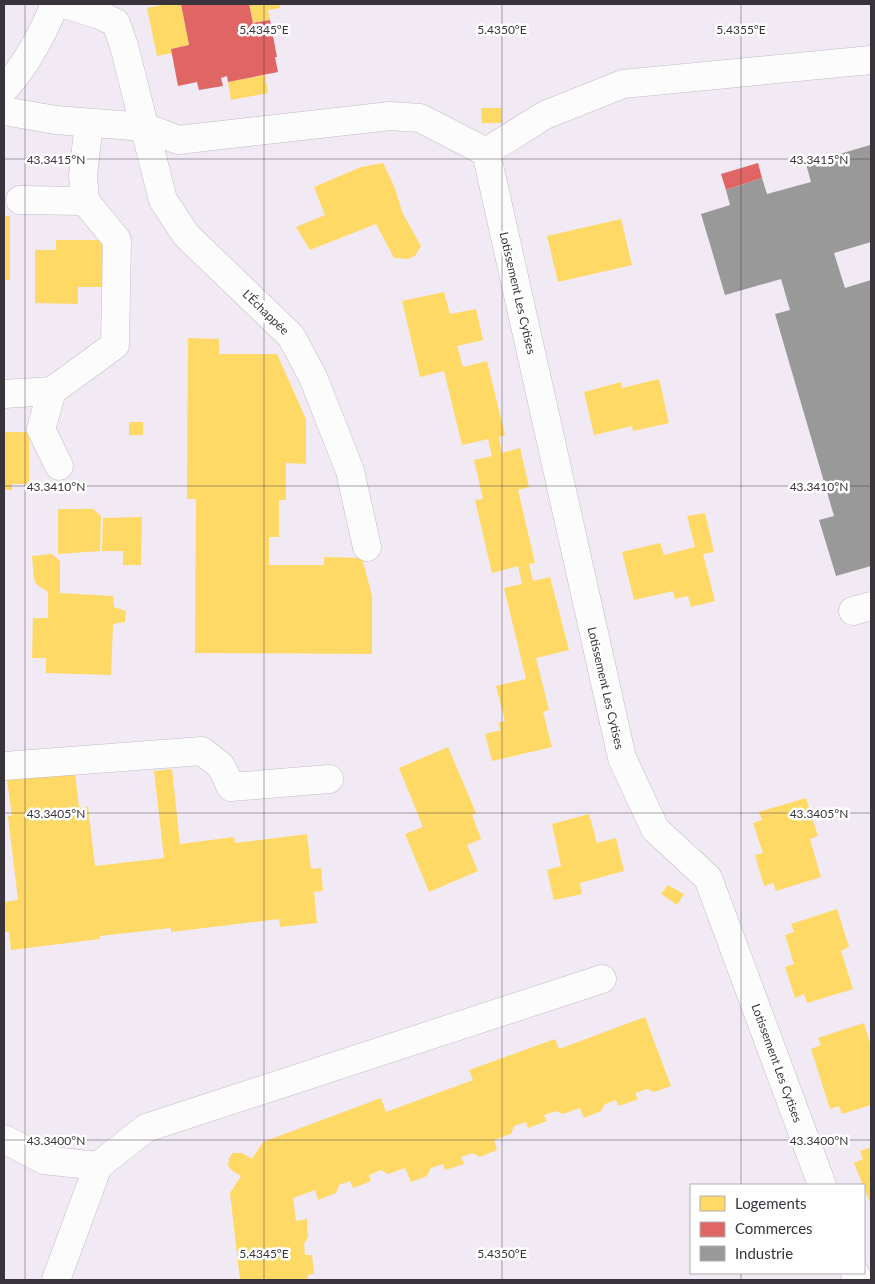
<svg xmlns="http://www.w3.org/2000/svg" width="875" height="1284" viewBox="0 0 875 1284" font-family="Lato,sans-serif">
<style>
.homes{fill:#ffd966}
.shops{fill:#e06666}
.industry{fill:#999}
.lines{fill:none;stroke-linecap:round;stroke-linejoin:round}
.minor-casing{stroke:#c2bcc4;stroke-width:29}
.minor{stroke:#fdfcfd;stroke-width:28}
.ticks{fill:none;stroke:#39343b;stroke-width:1;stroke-opacity:0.45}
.labels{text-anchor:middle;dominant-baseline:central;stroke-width:5;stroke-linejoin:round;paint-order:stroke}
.street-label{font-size:12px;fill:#39343b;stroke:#fff}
.ticks-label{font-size:12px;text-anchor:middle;fill:#39343b;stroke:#fff;stroke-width:5;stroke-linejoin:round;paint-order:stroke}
</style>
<rect width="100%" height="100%" fill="#f1e9f4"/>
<path class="homes" d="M167,4H181L189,45L171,49L172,53L157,56L147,8Z
M249,4H279L280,8L268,10L270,20L253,23Z
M265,75L268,93L231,100L228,82Z
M481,108H501L502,123H482Z
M383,163L394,186L403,214L421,246L415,256L408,259L394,258L376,224L310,250L296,227L325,215L314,187L361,167Z
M4,216H10V280H4Z
M621,219L632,265L558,282L547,236Z
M56,240H102V287H78V304L35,303V250H56Z
M444,292L450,314L476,309L483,340L457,346L463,367L487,361L505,435L499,437L502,453L520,448L529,487L518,490L535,563L529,564L533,581L550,577L569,650L536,658L549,710L543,712L552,747L492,761L485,734L501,730L498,723L505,721L496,686L526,679L504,588L522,584L518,566L492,573L475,500L483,499L474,460L492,456L488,439L462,445L444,371L420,377L402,301Z
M188,338L219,339V354H277L306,419V464L286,463V500H279V537H269V565H324V557L362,558L372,596V654L195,653L196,499H187Z
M659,379L669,423L633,431L632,426L594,435L584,392L621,382L622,388Z
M129,422H143V435H129Z
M4,432H29V484H12V490H4Z
M58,509H93L101,516L100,551L58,554Z
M705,513L714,552L703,554L715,601L691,607L688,596L675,599L673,591L634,600L622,552L660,543L664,555L695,547L687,516Z
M142,517L141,565H123V551H102L103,518Z
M52,554L60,561V593L113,596L114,607L126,611L125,622L113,624L111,675L46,673V658H32L33,618H48V592L36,584L34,578L32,556Z
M448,747L476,813L472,815L481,839L467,845L478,871L429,892L405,834L423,827L399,768Z
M172,769L180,844L234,837L235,843L307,834L311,869L321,868L323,891L314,892L317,923L280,927L279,919L171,932V928L100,936V939L11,950L9,932H4V902L18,900L8,816H12L7,779L75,772L79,808L88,807L95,866L164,858L154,771Z
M806,798L818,836L810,839L821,877L776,891L773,883L764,886L755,855L763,853L753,823L762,820L759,812Z
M589,814L597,843L616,838L624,871L580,883L582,894L554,900L547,870L561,866L552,824Z
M668,885L684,894L677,905L661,894Z
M837,909L849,947L841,951L853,989L807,1003L804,994L795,998L785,967L794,964L785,935L794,932L791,924Z
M645,1017L671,1086L654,1092L647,1089L635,1093L638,1099L619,1106L616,1100L605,1104L601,1111L584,1118L580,1108L563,1114L556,1111L544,1115L547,1121L528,1128L526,1122L514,1126L511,1134L494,1140L497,1150L480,1157L473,1153L461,1157L464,1164L445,1170L443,1164L431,1168L427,1176L411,1182L405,1168L388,1174L381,1170L369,1175L371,1181L353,1188L350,1181L339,1185L336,1193L318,1200L315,1190L293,1198L296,1221L307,1219L308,1237L304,1244L305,1255H312L314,1274L308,1275V1280H240L230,1193L241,1176L231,1170L228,1165L229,1158L233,1153H242L252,1159L263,1142L381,1098L386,1112L473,1080L469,1070L555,1039L559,1049Z
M864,1023L871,1047V1105L842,1114L839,1106L830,1109L811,1049L821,1045L818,1038Z
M871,1147V1205L854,1163L863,1159L860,1151Z"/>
<path class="shops" d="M181,4H249L253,23L270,20L277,57H275L278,72L228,82L227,76L221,78L223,86L199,90L197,82L178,86L171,49L189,45Z
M758,163L762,178L726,190L721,174Z"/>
<path class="industry" d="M870,145L871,242L834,253L845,288L871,280V566L836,576L819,520L834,516L775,314L790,310L781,279L725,295L701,214L730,205L726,190L762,178L767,194L811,182L806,164Z"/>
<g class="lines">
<g class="minor-casing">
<path id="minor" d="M64,4L100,15L116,23L124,46L163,200L186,235L291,336L313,377L350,471L367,547
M4,89C26,66 43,33 55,4
M4,111L56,120L145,127L178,140L390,116L420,118L486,152
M20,200L85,201
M52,391L41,429L59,466
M4,394L52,391L115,345L117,240L85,201L83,176L89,123
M853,611L871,606
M4,766L202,751L221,766L231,787L329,779
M4,1139L44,1160L98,1166
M822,1185L708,878L655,829L622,758L486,152L545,115L623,84L871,60
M855,1273L858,1280
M56,1280L98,1166L146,1128L602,979"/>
</g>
<use href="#minor" class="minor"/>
</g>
<path class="ticks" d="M25,4V1280M264,4V1280M502,4V1280M741,4V1185M4,159H871M4,486H871M4,813H871M4,1140H871M741,1273V1280"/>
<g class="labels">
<g class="street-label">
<text transform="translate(518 293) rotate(77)">Lotissement Les Cytises</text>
<text transform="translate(266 312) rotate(44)">L'Échappée</text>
<text transform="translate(606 688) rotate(77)">Lotissement Les Cytises</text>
<text transform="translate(777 1063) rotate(70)">Lotissement Les Cytises</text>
</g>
</g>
<g class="ticks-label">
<text x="264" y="34">5.4345°E</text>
<text x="502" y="34">5.4350°E</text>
<text x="741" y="34">5.4355°E</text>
<text x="56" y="164">43.3415°N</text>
<text x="819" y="164">43.3415°N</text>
<text x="56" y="491">43.3410°N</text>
<text x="819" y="491">43.3410°N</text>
<text x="56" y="818">43.3405°N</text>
<text x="819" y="818">43.3405°N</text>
<text x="56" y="1145">43.3400°N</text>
<text x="819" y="1145">43.3400°N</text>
<text x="264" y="1258">5.4345°E</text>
<text x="502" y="1258">5.4350°E</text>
</g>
<rect width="875" height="1284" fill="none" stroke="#39343b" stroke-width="10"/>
<rect x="690" y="1184" width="175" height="90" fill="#ffffff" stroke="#b0aeb1"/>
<rect x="700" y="1196" width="25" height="15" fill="#ffd966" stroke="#b0aeb1"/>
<text x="735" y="1209" font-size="15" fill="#39343b">Logements</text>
<rect x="700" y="1222" width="25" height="15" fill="#e06666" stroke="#b0aeb1"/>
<text x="735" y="1234" font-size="15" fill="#39343b">Commerces</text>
<rect x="700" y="1246" width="25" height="15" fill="#999999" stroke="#b0aeb1"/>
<text x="735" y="1259" font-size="15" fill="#39343b">Industrie</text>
</svg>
